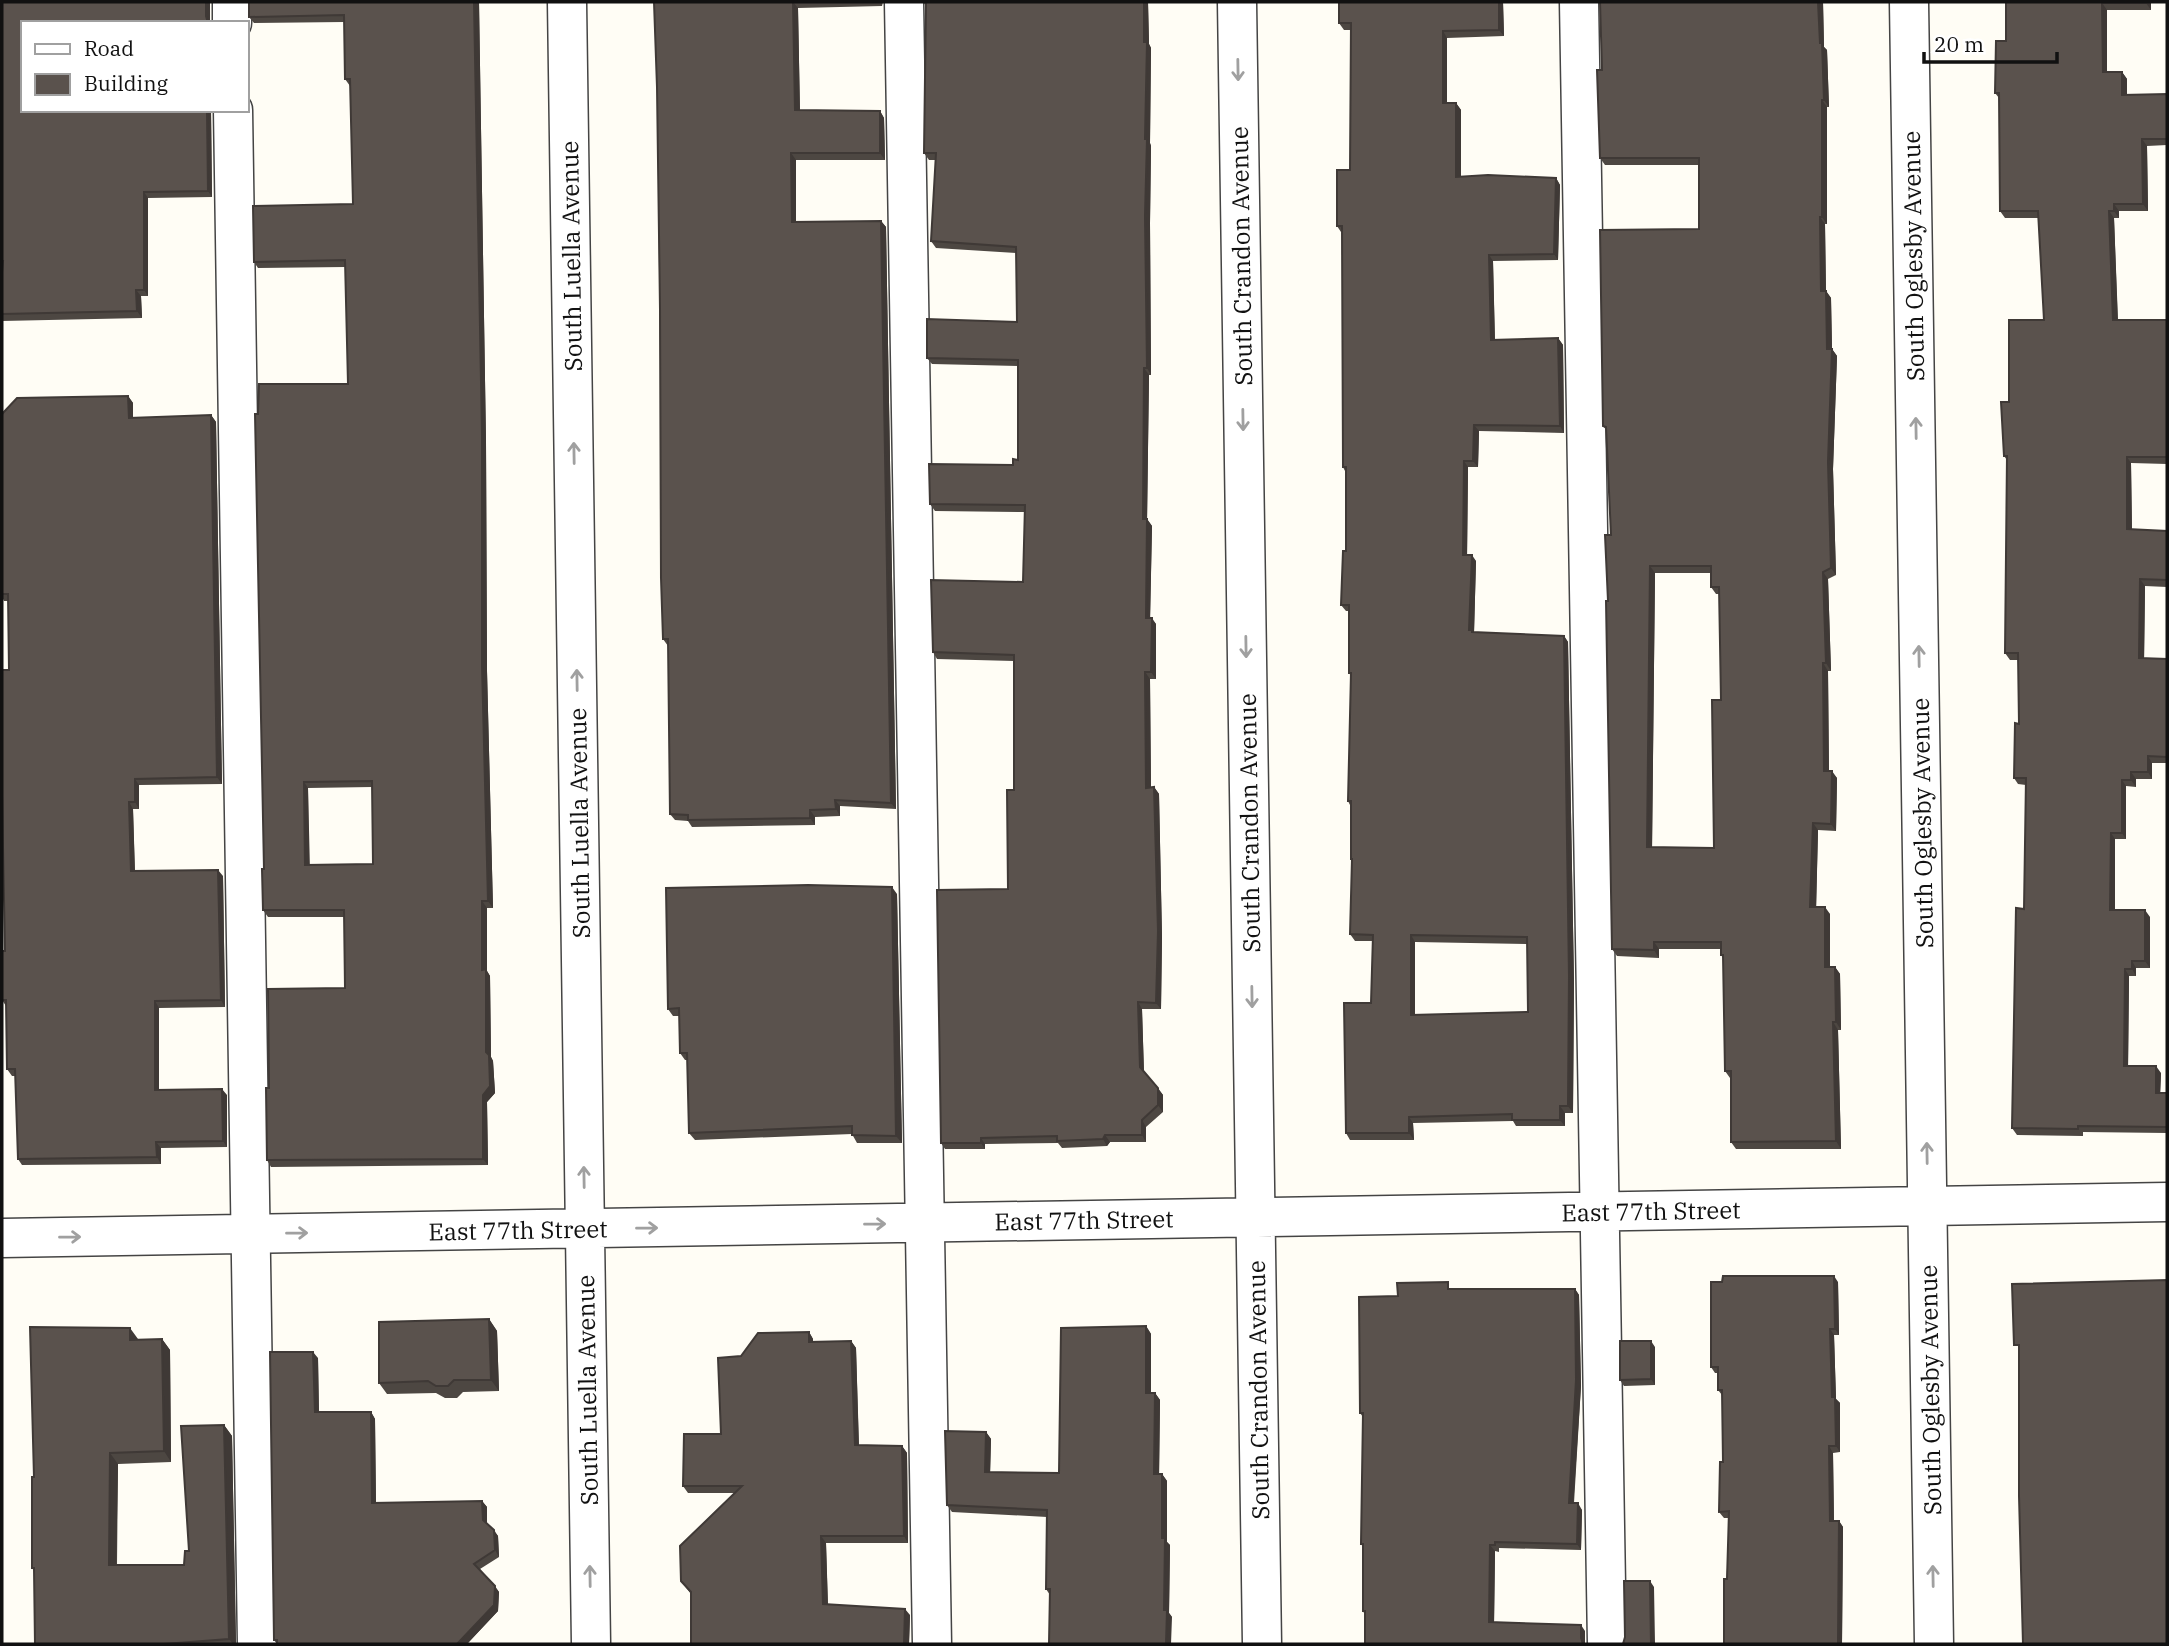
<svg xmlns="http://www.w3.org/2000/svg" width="2169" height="1646" viewBox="0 0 2169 1646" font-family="'IBM Plex Serif',serif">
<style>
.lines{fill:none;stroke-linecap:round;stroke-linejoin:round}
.minor-casing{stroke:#444;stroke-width:41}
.minor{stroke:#fff;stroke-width:38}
.wall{fill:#4d4742;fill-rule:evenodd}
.shaded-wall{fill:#3f3936}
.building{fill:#5a524d;stroke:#3f3936;stroke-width:2;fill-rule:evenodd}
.oneway{stroke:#a0a0a0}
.labels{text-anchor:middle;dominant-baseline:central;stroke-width:7;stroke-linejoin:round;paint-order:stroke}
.street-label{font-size:24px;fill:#111;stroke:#fff}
</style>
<rect width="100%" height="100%" fill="#fffdf5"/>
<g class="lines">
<g class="minor-casing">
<path id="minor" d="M232,2V23
M567,2L591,1644
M904,2L932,1644
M1237,2L1262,1644
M1579,2L1607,1644
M1909,2L1934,1644
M233,110L257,1644
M2,1238L2167,1202"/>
</g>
<use href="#minor" class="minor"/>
</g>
<path class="wall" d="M2,2H210V23H23L211,110L212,197L148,198V296H141L142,318L2,321Z
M249,2H479L486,442L487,671L493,908H487V971L490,976L491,1057L493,1061L495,1093L487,1102L488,1165L271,1167L267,1160L269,1088L345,988L344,917H268L263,910L264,869L258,414L348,384L345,267L258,268L254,262L353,204L350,86L345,79L344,22L254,23L249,17ZM372,787L373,864L309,865L308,788Z
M654,2H883L882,6L798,8L800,110L880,111L884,118L885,160H796V222L881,221L886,227L896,809L840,806V816L815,817V825L692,827L688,821L675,820L670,814L668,646L663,639L657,87Z
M923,2H1148L1149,44L1151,48L1150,143L1151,146L1150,223L1151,375H1149L1147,519L1152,526L1150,618L1156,624V679H1150L1151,787H1154L1159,794L1162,937L1161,1009H1142L1144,1072L1163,1095V1112L1146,1127V1142H1110L1107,1146L1062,1148L1058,1143L985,1144V1149H945L941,1143L1008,889L1014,790V661L937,659L933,652L1023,582L1025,512L935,511L930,504L1013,465L1018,460V366L932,364L927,358L1017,322L1016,253L936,248L931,241L936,160H929L924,153L926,6Z
M1503,2L1504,36L1447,38V103H1456L1461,110V176L1556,178L1560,185L1558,260L1493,261L1495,340L1558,338L1563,345L1564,433L1479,431L1478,467H1468L1467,555L1476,561L1474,633L1564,636L1568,642L1574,982L1573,1113H1565V1126H1516L1513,1121L1413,1123L1414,1140H1350L1346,1133L1371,1003L1373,941H1355L1350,934L1352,861L1351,859V807L1348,801L1351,676L1349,673V611H1346L1341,605L1346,551V473L1343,467L1342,232H1341L1337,226L1350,170L1351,30H1344L1339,23ZM1415,942L1527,944L1528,1012L1415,1015Z
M1509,2H1557L1556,3Z
M1600,2H1823L1824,47L1827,50L1829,107H1827V224H1825L1826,291L1831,298L1832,349L1837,356L1833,469L1836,575L1828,579L1831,671H1828L1829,771L1837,778L1836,831L1818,830L1816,907L1830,914V967H1835L1840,974L1841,1030H1838L1841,1149H1736L1731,1142V1078H1730L1725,1071L1723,958L1721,955V949H1659V958L1617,956L1612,949L1608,601L1611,535L1607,431L1603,426L1699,229V165H1605L1600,158L1602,70ZM1655,573H1711V587L1716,594H1719L1721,700L1714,848L1652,847Z
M2006,2H2151V10H2107V72H2122L2127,79V95L2167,94V145L2147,146L2148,211H2119V218H2114L2118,320H2167V464L2131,463L2132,529L2167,531V587L2145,586L2144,659H2167V763H2152V779H2136V787L2126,786V839H2115V910L2150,917V968H2136V976H2129L2128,1066L2161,1073L2160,1093H2167V1133L2083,1132V1136L2017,1135L2012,1128L2024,909L2026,785L2018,784L2014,778L2019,724L2018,660H2010L2005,653L2007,460L2004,456L2009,402L2044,320L2039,218H2005L2000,211L1999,98L1995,93L2006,41Z
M128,396L133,403V418L211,415L216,422L222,784L139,785V809H133L135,871L223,876L225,1007L159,1008V1090L227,1095V1147L161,1148V1164L22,1165L18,1159L16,1076H12L7,1069L6,1006L2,1000L5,951L9,670L8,601H4L2,597V414Z
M897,894L902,1143H857L852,1134L695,1140L689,1133L687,1060H685L680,1053L679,1016H673L668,1009Z
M1838,1282L1839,1335H1834L1836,1399L1840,1403V1452L1833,1453L1834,1521H1839L1843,1527L1842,1644H1724L1729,1518H1724L1719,1512L1723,1462L1722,1395L1718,1390V1373H1715L1711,1367Z
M1453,1288V1289H1575L1579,1295L1581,1386L1574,1503L1582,1510L1581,1550L1499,1548V1552L1495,1551L1494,1622L1585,1631V1644H1365V1615L1363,1611V1547L1361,1544L1363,1417L1360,1413L1398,1296Z
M489,1319L497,1331L499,1391L463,1392L457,1398H445L436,1393L387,1394L379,1383Z
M1146,1326L1151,1334V1393H1155L1160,1400L1159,1474H1162L1167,1481V1542L1170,1545L1169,1613L1172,1617L1050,1595L1046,1589L1047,1517L952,1512L947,1505L986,1432L991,1439L990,1472L1059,1473Z
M809,1332L813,1339V1342L851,1341L856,1348L859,1445L902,1446L907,1453L908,1543H826L828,1604L910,1615L909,1644H691V1594L681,1581L735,1493H688L683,1486L721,1434L741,1356Z
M138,1339V1340L162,1339L170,1350L171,1462L118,1464L117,1565H184L224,1425L232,1436L236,1644H35L34,1571L32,1568L34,1477Z
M1655,1347V1385L1624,1386L1620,1380Z
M318,1358L319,1412H371L375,1419L376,1503L482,1501L487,1507V1524L498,1536L499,1557L480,1569L499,1592L498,1611L467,1644H277L274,1640Z"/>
<path class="shaded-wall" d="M206,2H210V23H208L206,16Z
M474,2H479L486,442L487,671L493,908L488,901L482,665Z
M793,2L798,8L800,116L795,110Z
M1144,2H1148L1149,44L1151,48L1150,143L1151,146L1150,223L1151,375L1147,368Z
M1499,2H1503L1504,36L1499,30Z
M1818,2H1823L1824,47L1827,50L1829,107L1824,100L1820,43Z
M2146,2H2151V10L2146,3Z
M2102,3L2107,10V79L2103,72Z
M1443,31L1447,38V109L1443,103Z
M2122,72L2127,79V101L2122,95Z
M1822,100L1827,107V224L1822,217Z
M1456,103L1461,110V183L1456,177Z
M207,110H211L212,197L208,191Z
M880,111L884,118L885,160L880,153Z
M2142,139L2147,146L2148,211L2143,204Z
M791,153L796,160V229L792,222Z
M1556,178L1560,185L1558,260L1554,254Z
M144,192L148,198V296L144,290Z
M2114,204L2119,211V218L2114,211Z
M2109,211L2114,218L2118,327L2113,320Z
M1820,217L1825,224L1826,298L1821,291Z
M881,221L886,227L896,809L891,803Z
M1489,255L1493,261L1495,347L1491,340Z
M136,290L141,296L142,318L137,311Z
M1826,291L1831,298L1832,349L1837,356L1833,469L1836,575L1831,568Z
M1558,338L1563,345L1564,433L1560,426Z
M1144,368L1149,375L1147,526L1143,519Z
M128,396L133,403V424L129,418Z
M211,415L216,422L222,784L217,777Z
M1474,425L1479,431L1478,467L1473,461Z
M2127,457L2131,463L2132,536L2127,529Z
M1464,461L1468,467L1467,561L1463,555Z
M1147,519L1152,526L1150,624L1146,618Z
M1472,555L1476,561L1474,633L1476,636L1469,630Z
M1650,566L1655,573L1652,854L1647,847Z
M1823,572L1828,579L1831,671L1826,663Z
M2140,579L2145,586L2144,665L2139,658Z
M1152,618L1156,624V679L1151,672Z
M1564,636L1568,642L1574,982L1573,1113L1568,1106Z
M1823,663L1828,671L1829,778L1824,771Z
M1145,672L1150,679L1151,794L1146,788Z
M2148,756L2152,763V779L2148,772Z
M1832,771L1837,778L1836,831L1831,824Z
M2131,772L2136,779V787L2131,780Z
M135,779L139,785V809L135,802Z
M2122,780L2126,786V839L2122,833Z
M304,782L308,788L310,871L305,865Z
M1154,787L1159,794L1162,937L1161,1009L1156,1003Z
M835,800L840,806V816L836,809Z
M129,802L133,809L135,878L131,871Z
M810,810L815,817V825L810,818Z
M1813,823L1818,830L1816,914L1810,907Z
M2111,833L2115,839V916L2110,910Z
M218,870L223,876L225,1007L221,1000Z
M892,887L897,894L902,1143L896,1136Z
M482,901L487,908V971L490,976L491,1057L493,1061L495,1093L487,1102L488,1165L483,1159V1095L486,1052L482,970Z
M1825,907L1830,914V974L1825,967Z
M2145,910L2150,917V968L2145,961Z
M1411,935L1415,942V1021L1411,1015Z
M1654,942L1659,949V958L1654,950Z
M2132,961L2136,968V976L2132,969Z
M1835,967L1840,974L1841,1030L1836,1022Z
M2125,969L2129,976L2128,1073L2124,1066Z
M155,1001L159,1008V1096L155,1090Z
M1138,1002L1142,1009L1144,1074L1140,1067Z
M1833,1022L1838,1030L1841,1149L1836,1141Z
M2156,1066L2161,1073L2160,1099L2156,1093Z
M1158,1088L1163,1095V1112L1158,1105Z
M222,1089L227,1095V1147L223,1141Z
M1560,1106L1565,1113V1126L1560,1120Z
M1409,1117L1413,1123L1414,1140L1409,1133Z
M1142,1120L1146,1127V1142L1142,1135Z
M1105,1135L1110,1142L1107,1146L1103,1139Z
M981,1138L985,1144V1149L981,1143Z
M156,1142L161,1148V1164L157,1157Z
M1834,1276L1838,1282L1839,1335L1835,1329Z
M1575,1289L1579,1295L1581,1386L1573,1509L1569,1503Z
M489,1319L497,1331L499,1391L491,1380Z
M1146,1326L1151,1334V1400L1146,1393Z
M130,1328L138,1339V1351L130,1340Z
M1830,1329L1834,1335L1836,1399L1840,1403V1452L1836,1446L1832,1397Z
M809,1332L813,1339V1349L809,1342Z
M162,1339L170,1350L171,1462L164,1451Z
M851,1341L856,1348L859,1452L855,1445Z
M1651,1341L1655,1347V1385L1651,1379Z
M313,1352L318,1358L319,1419L315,1412Z
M1155,1393L1160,1400L1159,1481L1154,1474Z
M371,1412L375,1419L376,1509L372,1503Z
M224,1425L232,1436L236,1644H233L229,1639Z
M986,1432L991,1439L990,1479L985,1472Z
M902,1446L907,1453L908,1543L904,1536Z
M1829,1446L1833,1453L1834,1527L1830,1521Z
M110,1453L118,1464L116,1576L109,1565Z
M1162,1474L1167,1481V1542L1170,1545L1169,1613L1172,1617L1171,1644H1166L1164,1610Z
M482,1501L487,1507V1526L483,1520Z
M1578,1503L1582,1510L1581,1550L1577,1544Z
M1839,1521L1843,1527L1842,1644H1838Z
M494,1530L498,1536L499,1557L495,1550Z
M821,1536L826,1543L828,1611L823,1604Z
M1490,1545L1495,1551L1494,1628L1489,1622Z
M1650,1581L1654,1587L1655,1644H1651Z
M495,1586L499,1592L498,1611L467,1644H457Z
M905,1609L910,1615L909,1644H904Z
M1581,1625L1585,1631V1644H1583L1581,1638Z"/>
<path class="building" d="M2,2H206V16L208,23H23V110H207L208,191L144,192V290H136L137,311L2,314V272L3,261H2Z
M249,2H474L482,435V665L488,901H482V970L486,969V1052L489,1055L490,1086L483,1095V1159L267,1160L266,1088H269L268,989L345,988L344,910H263L262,869H264L255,414H258L259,384H348L345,260L254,262L253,206L353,204L350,79H345L344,15L249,17ZM372,781L373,864L305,865L304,782Z
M654,2H793L795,110L880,111V153H791L792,222L881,221L891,803L835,800L836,809L810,810V818L688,820V815L670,814L668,639H663L661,578L660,309L657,87Z
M926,2H1144V42H1147L1145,139H1147L1145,216L1147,368H1144L1143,519H1147L1146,618H1152L1151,672H1145L1146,788L1154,787L1158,931L1156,1003L1138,1002L1140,1067L1158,1088V1105L1142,1120V1135H1105L1103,1139L1057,1141V1136L981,1138V1143H941L937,890L1008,889L1007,790H1014V655L933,652L931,580L1023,582L1025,505L930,504L929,464L1013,465V459L1018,460V360L927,358V319L1017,322L1016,247L931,241L936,153H924Z
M1339,2H1499V30L1443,31V103H1456V177L1488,175L1556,178L1554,254L1489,255L1491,340L1558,338L1560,426L1474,425L1473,461H1464L1463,555H1472L1469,630H1472V632L1564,636L1569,976L1568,1106H1560V1120H1512V1114L1409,1117V1133H1346L1344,1003H1371L1373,935L1350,934L1352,859H1351V801H1348L1351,673H1349V605H1341L1343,551H1346V467H1343L1342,226H1337V170H1350L1351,23H1339ZM1411,935L1527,937L1528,1012L1411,1015Z
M1600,2H1818L1820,43H1822L1824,100H1822V217H1820L1821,291H1826L1827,349H1832L1828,462L1831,568L1823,572L1826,663H1823L1824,771H1832L1831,824L1813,823L1810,907H1825V967H1835L1836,1022H1833L1836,1141L1731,1142V1071H1725L1723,955H1721V942H1654V950L1612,949L1606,601H1608L1605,535H1611L1606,427L1603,426L1600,230L1699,229V158H1600L1597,70H1602ZM1650,566H1711V587H1719L1721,700H1712L1714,848L1647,847Z
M2006,2H2146V3H2102L2103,72H2122V95L2167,94V139H2142L2143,204H2114V211H2109L2113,320H2167V457H2127V529L2167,531V580L2140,579L2139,658L2167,659V757L2148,756V772H2131V780H2122V833H2111L2110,910H2145V961H2132V969H2125L2124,1066H2156V1093H2167V1127L2078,1126V1129L2012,1128L2016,908L2024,909L2026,778H2014L2015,723L2019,724L2018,653H2005L2007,456H2004L2001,402H2009V320H2044L2038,211H2000L1999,93H1995L1996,41H2006Z
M128,396L129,418L211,415L217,777L135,779V802H129L131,871L218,870L221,1000L155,1001V1090L222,1089L223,1141L156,1142L157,1157L18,1159L15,1069H7L6,1000H2V951H5L2,796V670H9L8,594H2V414L17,398Z
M808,885L892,887L896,1136L852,1135V1126L689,1133L687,1053H680L679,1008L668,1009L666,888Z
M1723,1276H1834L1835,1329H1830L1832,1397H1835L1836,1446H1829L1830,1521H1839L1838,1644H1724V1579H1727L1729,1511L1719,1512L1720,1462H1723L1722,1390H1718V1367H1711V1282H1722Z
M2167,1280V1644H2023L2019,1496V1345H2014L2012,1284Z
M1448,1282V1289H1575L1576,1380L1569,1503H1578L1577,1544L1495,1542V1545H1490L1489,1622L1581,1625V1638L1583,1644H1365V1611H1363V1544H1361L1363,1413H1360L1359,1297L1398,1296L1397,1283Z
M489,1319L491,1380H454L448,1386H436L428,1381L379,1383V1322Z
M1146,1326V1393H1155L1154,1474H1162V1538H1165L1164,1610H1167L1166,1644H1049L1050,1589H1046L1047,1510L947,1505L945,1431L986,1432L985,1472L1059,1473L1061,1328Z
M30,1327L130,1328V1340L162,1339L164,1451L110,1453L109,1565H184L185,1551H189L181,1426L224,1425L229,1639L164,1644H35L34,1568H32V1477H34Z
M809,1332V1342L851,1341L855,1445L902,1446L904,1536H821L823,1604L905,1609L904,1644H691V1592L681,1581L680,1546L742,1486H683L684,1434H721L718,1358L741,1356L758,1333Z
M1620,1341H1651V1379L1620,1380Z
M270,1352H313L315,1412H371L372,1503L482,1501L483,1520L494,1530L495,1550L474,1564L495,1586L494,1605L457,1644H277V1640H274Z
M1624,1581H1650L1651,1644H1623L1625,1637Z"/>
<defs><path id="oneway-shaft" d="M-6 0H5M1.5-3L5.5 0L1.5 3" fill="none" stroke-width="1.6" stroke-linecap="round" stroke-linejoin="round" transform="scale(1.75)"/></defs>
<g class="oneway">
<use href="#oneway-shaft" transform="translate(1238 70) rotate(89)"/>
<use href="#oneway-shaft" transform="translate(1243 420) rotate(89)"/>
<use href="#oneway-shaft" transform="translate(1916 428) rotate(-91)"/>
<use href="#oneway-shaft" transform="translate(574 453) rotate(-91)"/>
<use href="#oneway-shaft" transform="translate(1246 647) rotate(89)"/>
<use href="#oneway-shaft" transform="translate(1919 656) rotate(-91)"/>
<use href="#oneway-shaft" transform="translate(577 680) rotate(-91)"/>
<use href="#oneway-shaft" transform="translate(1252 997) rotate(89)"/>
<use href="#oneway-shaft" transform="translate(1927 1153) rotate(-91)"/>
<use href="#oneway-shaft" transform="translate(584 1177) rotate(-91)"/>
<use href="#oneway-shaft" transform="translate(875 1224) rotate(-1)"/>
<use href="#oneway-shaft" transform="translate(647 1228) rotate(-1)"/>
<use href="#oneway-shaft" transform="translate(297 1233) rotate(-1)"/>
<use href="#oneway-shaft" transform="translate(70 1237) rotate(-1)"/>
<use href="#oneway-shaft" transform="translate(590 1576) rotate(-91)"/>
<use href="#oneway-shaft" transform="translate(1933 1576) rotate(-91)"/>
</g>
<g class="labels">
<g class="street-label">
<text transform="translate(571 256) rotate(-91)">South Luella Avenue</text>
<text transform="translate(1241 256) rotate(-91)">South Crandon Avenue</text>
<text transform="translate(1913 256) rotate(-91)">South Oglesby Avenue</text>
<text transform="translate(579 823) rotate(-91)">South Luella Avenue</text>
<text transform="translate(1249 823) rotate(-91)">South Crandon Avenue</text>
<text transform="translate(1922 823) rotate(-91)">South Oglesby Avenue</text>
<text transform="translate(1651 1211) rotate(-1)">East 77th Street</text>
<text transform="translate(1084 1220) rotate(-1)">East 77th Street</text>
<text transform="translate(518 1230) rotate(-1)">East 77th Street</text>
<text transform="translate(587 1390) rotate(-91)">South Luella Avenue</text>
<text transform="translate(1258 1390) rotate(-91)">South Crandon Avenue</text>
<text transform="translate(1930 1390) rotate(-91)">South Oglesby Avenue</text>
</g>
</g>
<rect width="2169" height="1646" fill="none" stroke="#111111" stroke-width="7"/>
<rect x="21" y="21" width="228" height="91" fill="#ffffff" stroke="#a0a0a0" stroke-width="2"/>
<rect x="35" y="44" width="35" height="10" fill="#ffffff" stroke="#a0a0a0" stroke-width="2"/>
<text x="84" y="56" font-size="21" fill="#111111">Road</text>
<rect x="35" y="74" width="35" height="21" fill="#5a524d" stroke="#a0a0a0" stroke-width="2"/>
<text x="84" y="91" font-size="21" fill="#111111">Building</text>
<path d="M1924 52v10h133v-10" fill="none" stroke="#111111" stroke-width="3.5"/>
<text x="1934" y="52" font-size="21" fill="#111111" stroke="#ffffff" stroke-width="5" paint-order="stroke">20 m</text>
</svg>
